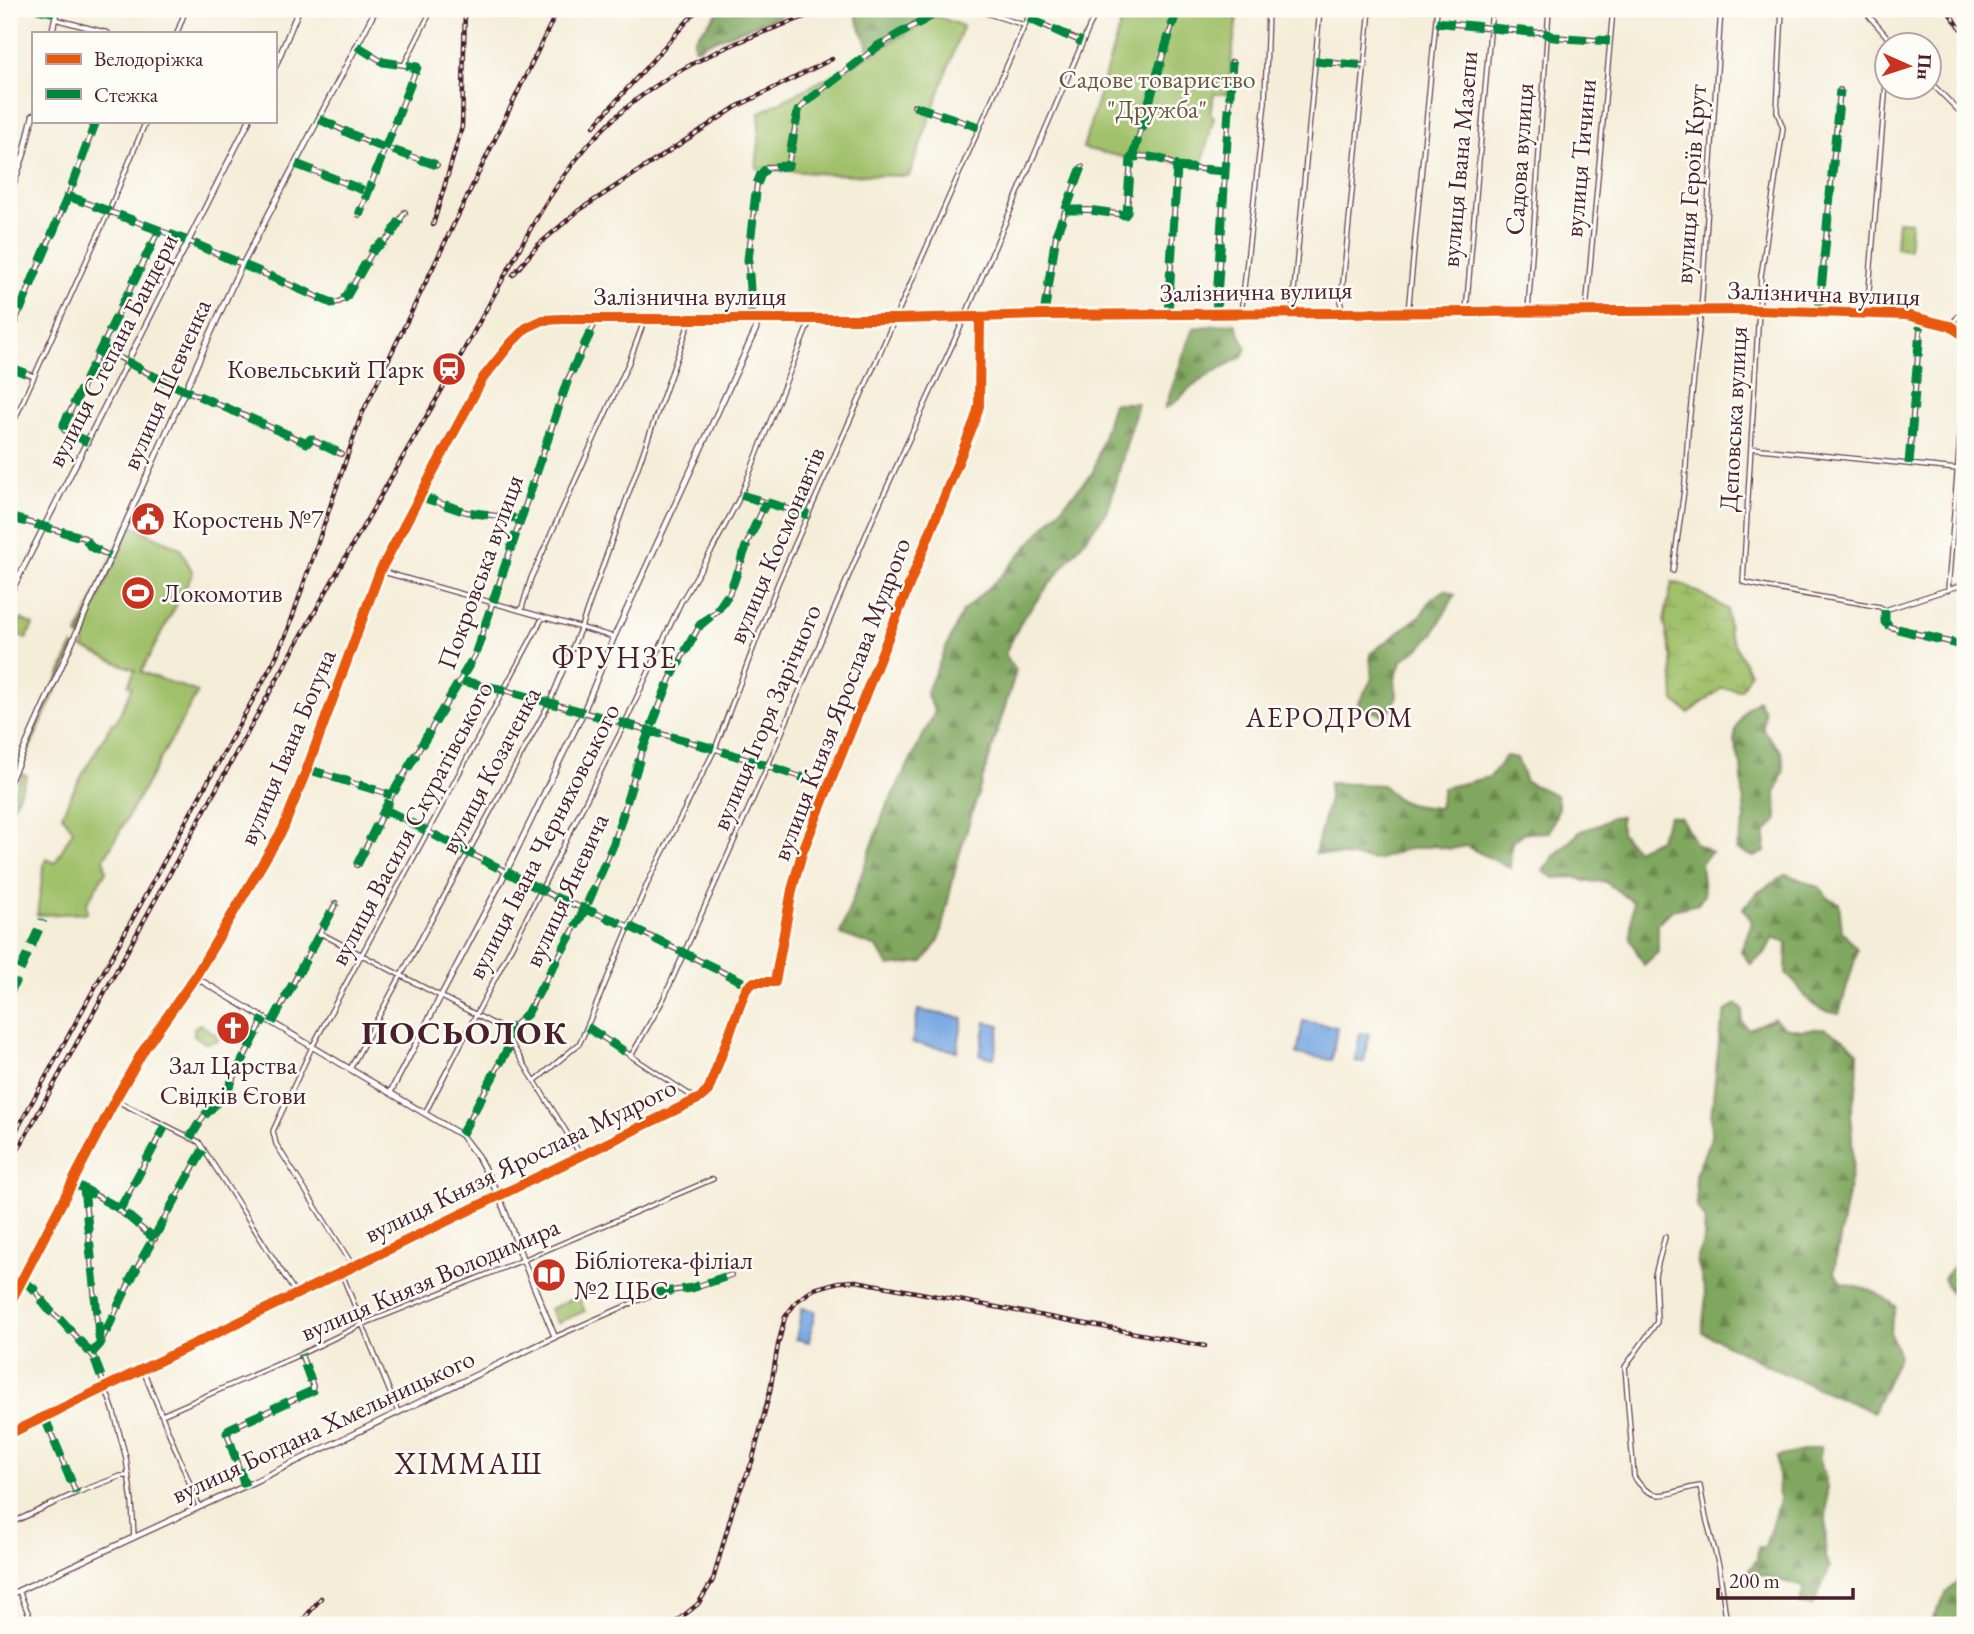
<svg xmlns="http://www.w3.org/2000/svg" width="1974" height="1634" viewBox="0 0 1974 1634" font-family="'EB Garamond',serif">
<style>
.grass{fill:url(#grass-tufts);stroke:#75704a;stroke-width:2}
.forest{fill:url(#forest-firs);stroke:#656344;stroke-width:2}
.wetland{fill:url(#wetland-marsh);stroke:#75704a;stroke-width:2}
.green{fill:#a0c16a;stroke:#75704a;stroke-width:2}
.water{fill:#78a8e3;stroke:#616487;stroke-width:2}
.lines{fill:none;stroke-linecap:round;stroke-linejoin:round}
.minor-casing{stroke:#643e45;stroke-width:6}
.tertiary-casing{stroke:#643e45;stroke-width:7}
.minor{stroke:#fff;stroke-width:3.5}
.tertiary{stroke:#fff;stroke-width:4.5}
.rail-casing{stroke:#4a1f2b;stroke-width:4.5}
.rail{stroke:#fdfcf7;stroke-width:2;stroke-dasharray:5;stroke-linecap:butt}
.quiet{stroke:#00873e;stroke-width:9;stroke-dasharray:18 9;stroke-linecap:butt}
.cycleway-casing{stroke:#fdfcf7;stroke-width:15}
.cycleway{stroke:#e8590c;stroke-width:10}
.labels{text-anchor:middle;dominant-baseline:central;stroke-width:5;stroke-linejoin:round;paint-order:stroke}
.park-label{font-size:26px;fill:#685841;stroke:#fdfcf7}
.street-label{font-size:26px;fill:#4a1f2b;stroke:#fdfcf7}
.poi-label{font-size:26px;fill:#4a1f2b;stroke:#fdfcf7;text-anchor:start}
.neighbourhood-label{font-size:28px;letter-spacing:2px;fill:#4a1f2b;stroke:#fdfcf7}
.quarter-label{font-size:30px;letter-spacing:2px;fill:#4a1f2b;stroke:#fdfcf7}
.district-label{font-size:33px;font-weight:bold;letter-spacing:2px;fill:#4a1f2b;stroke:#fdfcf7}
</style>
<defs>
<pattern id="grass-tufts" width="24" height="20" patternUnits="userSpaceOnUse" patternTransform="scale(1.75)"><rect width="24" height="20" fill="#a0c16a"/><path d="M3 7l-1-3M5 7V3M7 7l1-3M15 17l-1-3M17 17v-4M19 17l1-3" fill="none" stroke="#8ba55c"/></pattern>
<pattern id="forest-firs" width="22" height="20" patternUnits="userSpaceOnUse" patternTransform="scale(1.75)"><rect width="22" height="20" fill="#80a75e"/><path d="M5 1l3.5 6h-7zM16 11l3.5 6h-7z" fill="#6b874e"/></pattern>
<pattern id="wetland-marsh" width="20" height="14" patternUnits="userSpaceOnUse" patternTransform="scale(1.75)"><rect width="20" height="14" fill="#a0c16a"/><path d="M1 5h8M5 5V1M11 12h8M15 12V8" fill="none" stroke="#8ba55c"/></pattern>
</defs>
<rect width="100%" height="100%" fill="#fdfcf7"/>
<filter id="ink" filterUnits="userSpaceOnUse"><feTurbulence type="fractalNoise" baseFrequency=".0143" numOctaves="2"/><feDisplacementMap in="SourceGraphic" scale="14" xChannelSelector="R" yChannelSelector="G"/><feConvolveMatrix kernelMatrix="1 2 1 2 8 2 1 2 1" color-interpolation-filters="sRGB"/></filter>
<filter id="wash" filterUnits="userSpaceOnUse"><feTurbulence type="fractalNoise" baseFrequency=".00686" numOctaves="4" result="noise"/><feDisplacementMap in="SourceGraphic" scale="28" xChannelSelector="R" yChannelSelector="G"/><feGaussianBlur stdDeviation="1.57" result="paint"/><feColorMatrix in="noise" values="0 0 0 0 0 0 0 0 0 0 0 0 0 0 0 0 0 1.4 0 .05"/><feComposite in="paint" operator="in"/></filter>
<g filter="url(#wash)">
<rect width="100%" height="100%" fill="#f4edd8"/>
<path class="grass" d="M127,525L129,526L79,637L77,635Z
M73,645L75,647L21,768L19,767Z
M22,774L27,776L9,815V802Z"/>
<path class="forest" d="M721,9H800L706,43L700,48H694V39Z
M867,9H941L936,16L871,55L855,14Z
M1235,323L1246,348L1242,357C1223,366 1204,377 1188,390C1180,397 1175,405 1165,408L1193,328Z
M1113,403H1138L1108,510L1023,618L1005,654L1016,671L957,862L939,940L923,962L889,966L877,947L840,934L885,810L935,712L926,693L962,612L1001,576L1093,472Z
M1446,590L1455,595L1434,632L1424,644L1401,661L1395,680L1397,696L1387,717L1357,706L1372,679L1370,654L1421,615L1432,598Z
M1758,700L1764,711L1763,730L1782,753L1784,769L1776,793L1777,821L1766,831L1765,852L1754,857L1736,850L1745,820L1741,766L1734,741L1737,726L1747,708Z
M1506,756L1517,758L1526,782L1556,795L1559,807L1549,832L1524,833L1512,842L1510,868L1466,846L1451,849L1434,846L1404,850L1377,860L1315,853L1329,799V783L1383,785C1400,806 1412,806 1439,808L1443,788L1490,777Z
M1621,816V833L1636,850L1659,839L1669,816L1681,818L1695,843L1711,852L1701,863L1704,895L1698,904L1672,910L1658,924V952L1644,965L1630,939L1633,902L1604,881L1588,882L1575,877L1554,878L1543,871L1554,856L1581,831L1599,825L1611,817Z
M1786,874L1819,887L1828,898L1839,903L1842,931L1858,949L1839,1014C1804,1009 1809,994 1786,974L1787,943L1773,937L1765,953L1750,964L1741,951L1752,922L1743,908L1757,893Z
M1737,1004L1743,1010L1742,1022L1749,1029L1774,1018L1783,1027L1800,1030L1825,1028L1848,1042L1858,1052L1857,1083L1851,1114L1853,1164L1834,1271L1841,1283L1873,1291L1896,1306L1890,1331L1899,1356L1873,1412L1785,1374L1702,1332L1706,1296L1697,1260L1704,1238L1705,1219L1697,1207L1695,1175L1711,1138V1118L1720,1033L1726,1011Z
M1965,1188V1298L1952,1296L1943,1278L1955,1265L1960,1193Z
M1820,1447V1460L1827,1487L1825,1558L1830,1567L1813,1606L1800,1604L1804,1587L1748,1571L1757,1560L1758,1547H1765L1779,1500L1777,1457Z
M1965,1574V1625H1929L1947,1592Z"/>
<path class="wetland" d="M1672,582L1687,586L1727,609L1729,634L1750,673L1741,690L1722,688L1689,713L1674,701L1672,659L1664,620Z
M200,1024L216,1035L218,1041L205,1043L194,1035V1028Z"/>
<path class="green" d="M1125,9H1238L1227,94H1214L1210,113L1214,117L1201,167L1140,155L1127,158L1083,148Z
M936,16L963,26L909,176L827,174L756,168L759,142V113L871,55Z
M1898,221L1911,222L1909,249L1896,248Z
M131,526L180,548L193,573L141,672L198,692L104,859L106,871L87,903V913L37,915L44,865L47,859L55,863L73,830L62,815L72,793L112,723L116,722L132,687L128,685L135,670L83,648L85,645L81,638Z
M21,619L33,625L26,639L14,633Z
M578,1296L585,1311L557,1323L550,1309Z"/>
<path class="water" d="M918,1010L963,1018L957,1051L912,1043Z
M1303,1021L1337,1027L1332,1060L1297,1054Z
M986,1022L1000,1025L994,1058L980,1055Z
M1360,1033L1369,1034L1364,1062L1355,1061Z
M802,1308L815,1311L809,1342L796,1339Z"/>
</g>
<g filter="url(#ink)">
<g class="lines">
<g class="minor-casing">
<path id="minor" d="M37,9L56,13
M973,9L1024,25
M1782,9L1777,112L1783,128L1761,276L1743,582C1788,593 1834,598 1880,607L1885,610L1965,584
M1863,9L1895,46
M1028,18L1082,42
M55,19L108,33
M1436,22L1530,32H1543L1553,37L1609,41
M177,33L186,9
M357,46L383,62L417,67L359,215
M1315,61L1365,66
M405,63L432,9
M1928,80L1965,117
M914,106L979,127
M319,119L368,142L437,165
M1135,156L1134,152L1177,9
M296,164L368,192
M1177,167L1224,171
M68,196L188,241L332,303L339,302L346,297L374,249L389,238L405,212
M1065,210H1089L1125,215L1127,212L1131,158C1144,154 1167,158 1177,167L1168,314
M1586,311L1613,9
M1466,312L1492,9
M1528,312L1549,9
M1819,312L1840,90
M1292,313L1320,9
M1340,313L1370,9
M1408,313L1437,9
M1216,314L1232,62
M1241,314L1265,102L1268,9
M1867,314L1886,83
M1044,315L1056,235L1082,167
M752,318L748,260L757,184L761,174L768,167L788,166L798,111L807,101L878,46L943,9
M1950,326L1965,308
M9,336L68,196L96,121
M102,348L155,377L307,443L311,439L341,454
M9,367L33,376
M9,432L108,213L146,121
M88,442L64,430V424L159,230
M1751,448L1957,469
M1909,464L1921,318
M741,495L809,515
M419,496L466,512L522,519
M9,517L85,538L91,547L110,556
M380,571L614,637
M1673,571L1685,483L1688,432L1701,311L1721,9
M1948,590L1965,373
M521,611L531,578L629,362L642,327V318
M1885,611V622L1890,627L1965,646
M462,681L504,690L715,749L829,786
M307,769L392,795
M386,810L559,899L631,927L749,985
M357,865L392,795L475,655L568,379L597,319
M320,933L507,1031
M272,1023L336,903
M587,1027L631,1056
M511,1043L582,1157
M350,1069L549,704L581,627L691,318
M536,1080L579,1044L583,1036L648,882L715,749L778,583L1032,9
M115,1100L199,1142L296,1294
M694,1101L690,1095L631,1056L663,1000L768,765L877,509L960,328L1097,9
M425,1113L541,890L624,725L681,602L712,550L741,495L811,318
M461,1135L511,1043L507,1031L527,1014L585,909L614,843L643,748L670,679L700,625L717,611L730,592L748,541L766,502
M190,1138L203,1117L226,1093L264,1018
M73,1183C107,1199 126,1216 155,1239
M84,1188L99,1343
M120,1209L165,1126
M1665,1237L1655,1275L1657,1322L1625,1367L1634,1477C1656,1509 1672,1489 1700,1486L1706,1518L1719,1566L1727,1625
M353,1266L276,1144L273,1131L312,1047L543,617
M341,1272L398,1412
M22,1281L33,1288L50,1311L62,1321L94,1357L113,1409L126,1458L132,1502L134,1537
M555,1337L655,1293L692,1288L731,1275
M92,1354L100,1344L133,1275L203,1150
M143,1370L199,1506
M162,1415L301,1354L361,1325L523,1260L713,1179
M44,1416L76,1493
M9,1434L700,1098L708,1091L746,989L754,982H775L792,890L802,853L975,420L979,406L980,319
M245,1486L227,1433L229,1429L312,1391L313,1386L301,1354
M9,1524L76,1493L121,1476H128
M19,1591L33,1625"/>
</g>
<g class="tertiary-casing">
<path id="tertiary" d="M52,33L57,9
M275,67L299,9
M9,197L24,154L33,115
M9,596L249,121
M9,783L236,277L376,9
M390,1093L506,872L583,713L614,637L756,329L757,318
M9,1305L115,1100L143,1051L195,977L283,829L307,769L380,571L483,378L512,342L526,328L543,320L562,319H896L1044,315L1758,310L1906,315L1950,326L1965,336
M9,1595L245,1486L555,1337L523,1260L499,1196L478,1157L461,1135L195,977"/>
</g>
<use href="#minor" class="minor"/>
<use href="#tertiary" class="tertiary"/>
<g class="rail-casing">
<path id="rail" d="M1946,9L1965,34
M1960,9L1965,15
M594,126L698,9
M433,225L462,127L465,9
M513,275L537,246L578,211L736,107L832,59
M9,1144L274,661L288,630L361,416L558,9
M9,1166C149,913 286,657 432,407C456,365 479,322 503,279C532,225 560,172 604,128C666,66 746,37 827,9
M299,1625L321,1598
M672,1625L698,1604L713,1580L734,1505L752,1462L770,1391L778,1345L785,1317L797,1301L814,1289L839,1282L856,1281L1205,1346"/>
</g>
<use href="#rail" class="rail"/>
<path class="quiet" d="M37,9L56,13
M1028,18L1082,42
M1436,22L1530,32H1543L1553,37L1610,41
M357,46L383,62L417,67L359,215
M1315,61L1365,66
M914,106L979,127
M319,119L368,142L437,165
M1135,156L1134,152L1177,9
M296,164L368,192
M1177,167L1224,171
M68,196L188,241L332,303L339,302L346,297L374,249L389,238L405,212
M1065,210H1089L1125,215L1127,212L1131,158C1144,154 1167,158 1177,167L1168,314
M1819,312L1840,90
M1216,314L1232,62
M1044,315L1056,235L1082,167
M752,318L748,260L757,184L761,174L768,167L788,166L798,111L807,101L878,46L943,9
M9,336L68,196L96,121
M102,348L155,377L307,443L311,439L341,454
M9,367L33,376
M88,442L64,430V424L159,230
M1909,464L1921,318
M741,495L809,515
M419,496L466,512L522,519
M9,517L85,538L91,547L110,556
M1885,610V622L1890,627L1965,646
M462,681L504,690L715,749L829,786
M307,769L392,795
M386,810L559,899L631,927L749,985
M357,865L392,795L475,655L568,379L597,319
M9,995L43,920
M272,1023L336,903
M587,1027L631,1056
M461,1135L511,1043L507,1031L527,1014L585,909L614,843L643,748L670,679L700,625L717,611L730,592L748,541L766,502
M190,1138L203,1117L226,1093L264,1018
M79,1186L120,1209L155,1239
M84,1188L100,1344
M120,1209L165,1126
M22,1281L33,1288L50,1311L62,1321L94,1357L105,1388
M655,1293L692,1288L731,1275
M91,1354L100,1344L133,1275L203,1150
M44,1416L76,1493
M245,1486L227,1433L229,1429L312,1391L313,1386L301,1354"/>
<g class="cycleway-casing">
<path id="cycleway" d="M9,1305L115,1100L143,1051L195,977L283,829L307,769L380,571L483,378L512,342L526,328L543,320L562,319H896L1044,315L1758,310L1906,315L1950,326L1965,336
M9,1434L700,1098L708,1091L746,989L754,982H775L792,890L802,853L975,420L979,406L980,319"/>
</g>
<use href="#cycleway" class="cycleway"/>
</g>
</g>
<defs>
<g id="station-disc" transform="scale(1.75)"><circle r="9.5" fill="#c8321e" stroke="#fdfcf7"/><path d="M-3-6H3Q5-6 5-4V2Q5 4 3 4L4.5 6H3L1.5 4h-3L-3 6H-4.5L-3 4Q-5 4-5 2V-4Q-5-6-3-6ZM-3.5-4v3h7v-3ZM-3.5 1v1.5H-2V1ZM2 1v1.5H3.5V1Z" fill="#fff"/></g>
<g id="civic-disc" transform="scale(1.75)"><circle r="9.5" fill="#c8321e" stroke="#fdfcf7"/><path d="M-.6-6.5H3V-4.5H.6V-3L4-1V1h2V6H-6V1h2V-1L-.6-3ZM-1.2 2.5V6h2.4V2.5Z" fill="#fff"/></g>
<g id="stadium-disc" transform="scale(1.75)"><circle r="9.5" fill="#c8321e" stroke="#fdfcf7"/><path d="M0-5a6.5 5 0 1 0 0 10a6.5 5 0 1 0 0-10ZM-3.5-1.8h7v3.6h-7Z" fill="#fff"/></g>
<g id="church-disc" transform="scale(1.75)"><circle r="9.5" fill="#c8321e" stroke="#fdfcf7"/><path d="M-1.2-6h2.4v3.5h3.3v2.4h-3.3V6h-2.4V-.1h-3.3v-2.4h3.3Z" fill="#fff"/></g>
<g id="library-disc" transform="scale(1.75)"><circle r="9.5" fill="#c8321e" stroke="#fdfcf7"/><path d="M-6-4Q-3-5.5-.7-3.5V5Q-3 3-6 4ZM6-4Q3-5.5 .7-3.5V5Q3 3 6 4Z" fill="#fff"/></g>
</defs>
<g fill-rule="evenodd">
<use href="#station-disc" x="449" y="369"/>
<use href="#civic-disc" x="148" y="519"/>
<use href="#stadium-disc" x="138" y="593"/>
<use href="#church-disc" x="233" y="1028"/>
<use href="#library-disc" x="549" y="1275"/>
</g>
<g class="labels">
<g class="park-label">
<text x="1157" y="79">Садове товариство<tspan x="1157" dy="30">"Дружба"</tspan></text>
</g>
<g class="street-label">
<text transform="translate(1580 158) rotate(-85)">вулиця Тичини</text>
<text transform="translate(1459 159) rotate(-85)">вулиця Івана Мазепи</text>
<text transform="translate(1519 159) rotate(-86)">Садова вулиця</text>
<text transform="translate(1690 184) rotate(-86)">вулиця Героїв Крут</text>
<text transform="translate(1256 291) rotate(-1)">Залізнична вулиця</text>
<text transform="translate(1824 293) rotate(2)">Залізнична вулиця</text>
<text x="690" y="296">Залізнична вулиця</text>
<text transform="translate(112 350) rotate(-63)">вулиця Степана Бандери</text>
<text transform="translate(166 384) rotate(-66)">вулиця Шевченка</text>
<text transform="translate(1733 419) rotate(-87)">Деповська вулиця</text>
<text transform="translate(776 545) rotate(-67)">вулиця Космонавтів</text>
<text transform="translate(480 572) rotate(-70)">Покровська вулиця</text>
<text transform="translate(841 699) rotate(-69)">вулиця Князя Ярослава Мудрого</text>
<text transform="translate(766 717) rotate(-67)">вулиця Ігоря Зарічного</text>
<text transform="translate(287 747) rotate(-67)">вулиця Івана Богуна</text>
<text transform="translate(490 770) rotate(-62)">вулиця Козаченка</text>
<text transform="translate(411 823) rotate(-62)">вулиця Василя Скуратівського</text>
<text transform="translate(543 841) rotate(-63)">вулиця Івана Черняховського</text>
<text transform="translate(566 890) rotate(-65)">вулиця Яневича</text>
<text transform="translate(520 1160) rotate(-26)">вулиця Князя Ярослава Мудрого</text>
<text transform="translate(430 1279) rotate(-23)">вулиця Князя Володимира</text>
<text transform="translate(323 1426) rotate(-25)">вулиця Богдана Хмельницького</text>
</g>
<g class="poi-label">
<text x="424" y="369" text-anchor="end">Ковельський Парк</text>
<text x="172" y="519">Коростень №7</text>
<text x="162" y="593">Локомотив</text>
<text x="233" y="1065" text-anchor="middle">Зал Царства<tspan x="233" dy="30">Свідків Єгови</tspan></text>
<text x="574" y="1260">Бібліотека-філіал<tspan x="574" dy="30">№2 ЦБС</tspan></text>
</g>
<g class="neighbourhood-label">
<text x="1330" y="717">АЕРОДРОМ</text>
</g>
<g class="quarter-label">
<text x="615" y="657">ФРУНЗЕ</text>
<text x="469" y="1463">ХІММАШ</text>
</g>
<g class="district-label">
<text x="465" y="1032">ПОСЬОЛОК</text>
</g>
</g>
<rect width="1974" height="1634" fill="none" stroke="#fdfcf7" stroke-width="35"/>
<rect x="32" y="32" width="245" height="91" fill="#fdfcf7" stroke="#b5a4a5" stroke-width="2"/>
<rect x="46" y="54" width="35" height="10" fill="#e8590c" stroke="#b5a4a5" stroke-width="2"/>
<text x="94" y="66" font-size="21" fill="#4a1f2b">Велодоріжка</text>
<rect x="46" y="89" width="35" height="10" fill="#00873e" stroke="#b5a4a5" stroke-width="2"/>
<text x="94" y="102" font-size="21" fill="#4a1f2b">Стежка</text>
<g transform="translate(1908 66) rotate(93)"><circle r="33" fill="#fdfcf7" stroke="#b5a4a5" stroke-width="2"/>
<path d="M0-5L12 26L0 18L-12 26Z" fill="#c8321e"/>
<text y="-10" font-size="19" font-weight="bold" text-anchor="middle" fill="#4a1f2b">Пн</text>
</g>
<path d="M1718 1588v10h135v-10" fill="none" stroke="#4a1f2b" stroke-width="3.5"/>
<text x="1729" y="1588" font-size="21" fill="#4a1f2b" stroke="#fdfcf7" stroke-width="5" paint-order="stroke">200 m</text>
</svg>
